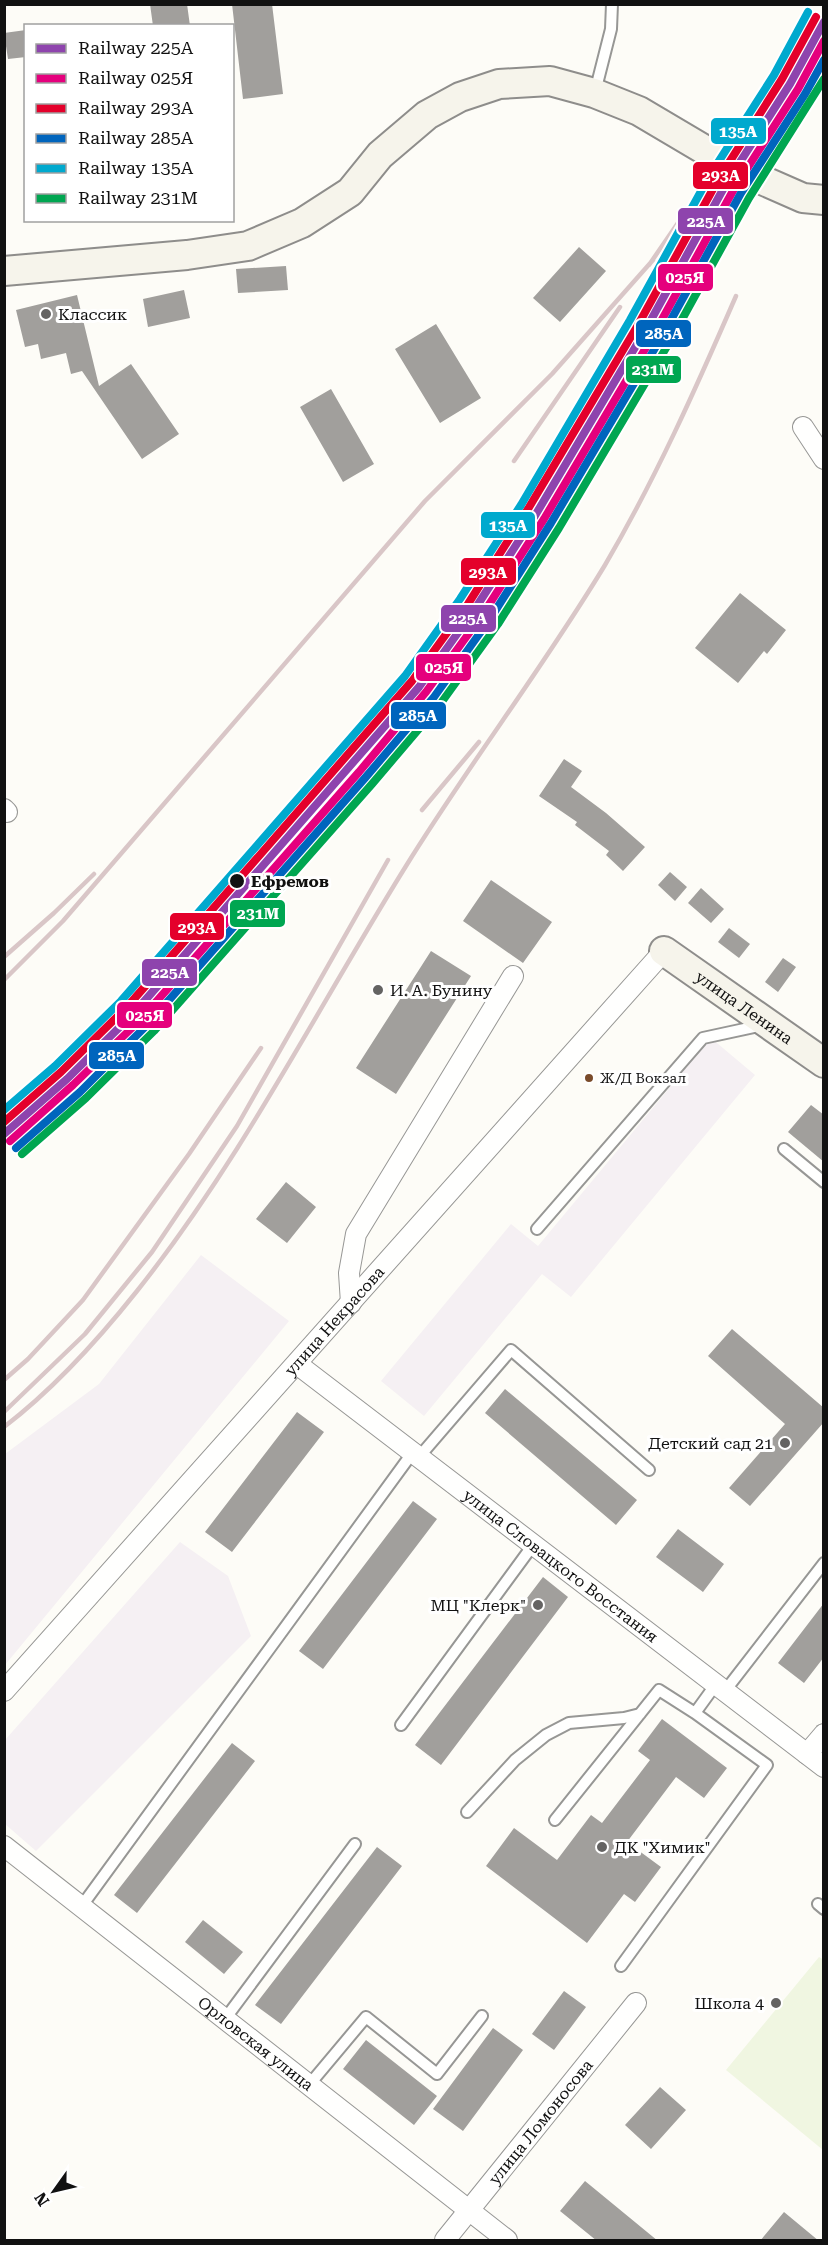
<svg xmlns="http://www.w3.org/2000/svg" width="828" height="2245" viewBox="0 0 828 2245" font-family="'Roboto Serif',serif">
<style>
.industrial{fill:#f5f0f3}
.pitch{fill:#f0f6e1}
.building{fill:#a19f9c}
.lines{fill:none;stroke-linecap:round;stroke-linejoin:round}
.service-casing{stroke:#979795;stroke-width:14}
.minor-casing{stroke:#979795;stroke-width:22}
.secondary-casing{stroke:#8e8d8b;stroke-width:32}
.service{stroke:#fffffe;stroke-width:10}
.minor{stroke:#fffffe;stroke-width:20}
.secondary{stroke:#f6f4eb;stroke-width:28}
.rail{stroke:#d9c6c7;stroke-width:4.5}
.rail-1-casing{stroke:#fff;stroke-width:12}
.rail-2-casing{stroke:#fff;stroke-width:12}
.rail-3-casing{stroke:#fff;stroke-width:12}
.rail-4-casing{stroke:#fff;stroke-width:12}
.rail-5-casing{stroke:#fff;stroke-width:12}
.rail-6-casing{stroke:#fff;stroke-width:12}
.rail-1{stroke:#8e44ad;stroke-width:8}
.rail-2{stroke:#e5007d;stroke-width:8}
.rail-3{stroke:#e4002b;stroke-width:8}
.rail-4{stroke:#0065bd;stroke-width:8}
.rail-5{stroke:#00a9ce;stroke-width:8}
.rail-6{stroke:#00a651;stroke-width:8}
.poi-dot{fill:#646362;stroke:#fff;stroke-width:2}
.stop-dot{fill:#111;stroke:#fff;stroke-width:2}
.bus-dot{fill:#7a4b2a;stroke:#fff;stroke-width:2}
.labels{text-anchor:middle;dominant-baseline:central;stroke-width:6;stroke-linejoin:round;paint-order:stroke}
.bus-label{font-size:14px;fill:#111;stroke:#fff;text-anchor:start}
.poi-label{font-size:16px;fill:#111;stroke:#fff;text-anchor:start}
.stop-label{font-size:16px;font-weight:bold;fill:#111;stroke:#fff;text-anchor:start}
.street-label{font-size:16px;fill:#111;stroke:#fff}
.line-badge{stroke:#fff;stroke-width:2}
.badge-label{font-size:16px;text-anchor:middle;font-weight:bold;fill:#fff}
</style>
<rect width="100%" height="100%" fill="#fdfcf7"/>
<path class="industrial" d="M711,1038L755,1075L571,1297L542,1274L424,1416L381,1381L511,1224L538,1246Z
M201,1255L289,1321L5,1665V1454L99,1384Z
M180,1542L228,1576L251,1636L36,1851L5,1824V1740Z"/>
<path class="pitch" d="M819,1957L824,1960L823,2150L726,2070Z"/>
<path class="building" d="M150,4H187L190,26H153Z
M232,4H272L283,94L243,99Z
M26,30V57L8,59L4,33Z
M579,247L606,271L560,322L533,298Z
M286,266L288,290L238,293L236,269Z
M184,290L190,318L148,327L143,299Z
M77,295L99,386L131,364L179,434L142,459L82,371L71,374L66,353L41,359L38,344L25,347L16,310Z
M436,324L481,398L440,423L395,349Z
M331,389L374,464L343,482L300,407Z
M740,593L786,630L767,654L764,651L738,683L695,648Z
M564,759L582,771L571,787L606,813L645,847L623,871L606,855L609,851L575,825L577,822L539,796Z
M670,872L687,887L675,901L658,885Z
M491,880L552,922L523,963L463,921Z
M701,888L724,909L711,923L688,903Z
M729,928L750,944L739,958L718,942Z
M431,951L471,976L396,1094L356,1068Z
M783,958L796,967L778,992L765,982Z
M811,1105L824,1115V1162L788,1132Z
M286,1182L316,1207L287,1243L256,1219Z
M732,1329L824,1408V1422L750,1506L729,1488L785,1424L708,1356Z
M505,1389L637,1500L616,1525L485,1413Z
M297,1412L324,1432L232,1552L205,1532Z
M413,1501L437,1519L323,1669L299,1651Z
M678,1529L724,1564L703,1592L656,1557Z
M543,1577L568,1597L441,1765L415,1745Z
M824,1603V1657L804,1683L778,1663Z
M662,1719L727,1768L704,1798L676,1777L627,1842L661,1867L635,1902L624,1894L587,1943L486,1866L514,1828L557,1860L591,1815L602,1823L650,1760L638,1751Z
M232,1743L255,1761L137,1913L114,1895Z
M377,1847L402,1866L281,2024L255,2005Z
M203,1920L243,1952L224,1974L185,1942Z
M564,1991L586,2007L554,2050L532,2034Z
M493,2028L523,2050L463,2131L433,2109Z
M366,2040L437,2096L414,2125L343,2069Z
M660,2087L686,2110L651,2149L625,2125Z
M585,2181L658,2241H597L560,2211Z
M784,2212L819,2241H760Z"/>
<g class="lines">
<g class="service-casing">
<path id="service" d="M595,92L611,29L612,4
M784,1149L824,1182
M537,1229L703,1038L763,1025
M419,1457L511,1350L649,1470
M725,1691L824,1563
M401,1725L533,1545
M467,1812L515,1760L546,1735L569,1723L624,1718L640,1714
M555,1820L659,1690L695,1713
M818,1904L824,1909
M81,1907L413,1452
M621,1966L767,1765L695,1713L716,1684
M225,2019L355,1844
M309,2085L366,2017L437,2074L482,2016"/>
</g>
<g class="minor-casing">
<g id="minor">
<path d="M803,427L824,459"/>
<path d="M4,809L7,812"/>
<path d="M351,1303L349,1273L356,1234L513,976"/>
<path id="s1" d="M297,1364L824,1767"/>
<path id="s2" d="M4,1691L664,951"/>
<path d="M807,1754L824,1734"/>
<path id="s3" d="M4,1846L507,2240"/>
<path id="s4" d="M445,2240L636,2003"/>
</g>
</g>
<g class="secondary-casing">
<g id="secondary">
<path d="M4,271L187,255L248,246L302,223L350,192L380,155L427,115L460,97L499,84L550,81L594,93L639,111L737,169L803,198L824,200"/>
<path id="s5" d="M664,951L824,1063"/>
</g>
</g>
<use href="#service" class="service"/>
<use href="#minor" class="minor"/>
<use href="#secondary" class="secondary"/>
<path class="rail" d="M649,265L693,201
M637,380L751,174L777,138L824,60
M514,461L620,307
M422,810L479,742
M4,957L54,913L94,874
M4,980L63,921L425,501L552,374L653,260
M4,1380L28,1359L83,1300L189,1154L261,1048
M4,1412L85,1334L152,1252L237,1126L388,860
M4,1427C55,1388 98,1340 137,1291C242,1159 317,1009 406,866C469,764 543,668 605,565C656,478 696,388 736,296"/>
<g class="rail-1-casing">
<path id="rail-1" d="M4,1134L67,1079L134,1013L419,687L475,609L536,514L646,329L726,184L790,84L824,22"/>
</g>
<g class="rail-2-casing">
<path id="rail-2" d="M10,1141L73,1085L141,1019L359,772L426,692L483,614L544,519L654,334L734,189L798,89L824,41"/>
</g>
<g class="rail-3-casing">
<path id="rail-3" d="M4,1122L61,1072L127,1007L412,681L468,604L528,509L638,325L718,180L782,79L816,17"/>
</g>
<g class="rail-4-casing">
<path id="rail-4" d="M16,1148L80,1092L147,1025L365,778L434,697L490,619L551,523L661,338L741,193L805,94L824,60"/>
</g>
<g class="rail-5-casing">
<path id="rail-5" d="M4,1110L55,1066L121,1001L405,676L460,599L521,505L630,320L710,175L774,75L808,12"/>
</g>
<g class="rail-6-casing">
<path id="rail-6" d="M22,1154L86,1098L154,1031L372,784L441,703L498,624L559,528L669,343L749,198L824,79"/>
</g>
<use href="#rail-1" class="rail-1"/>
<use href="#rail-2" class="rail-2"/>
<use href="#rail-3" class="rail-3"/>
<use href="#rail-4" class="rail-4"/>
<use href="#rail-5" class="rail-5"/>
<use href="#rail-6" class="rail-6"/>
</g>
<g class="poi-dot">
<circle cx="46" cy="314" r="6"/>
<circle cx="378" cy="990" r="6"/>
<circle cx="785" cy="1443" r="6"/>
<circle cx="538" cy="1605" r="6"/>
<circle cx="602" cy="1847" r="6"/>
<circle cx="776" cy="2003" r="6"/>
</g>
<circle class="stop-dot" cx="237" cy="881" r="8"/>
<circle class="bus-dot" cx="589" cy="1078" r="5"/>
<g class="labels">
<g class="bus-label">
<text x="600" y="1078">Ж/Д Вокзал</text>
</g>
<g class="poi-label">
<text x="58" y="314">Классик</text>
<text x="390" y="990">И. А. Бунину</text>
<text x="773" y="1443" text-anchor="end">Детский сад 21</text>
<text x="526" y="1605" text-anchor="end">МЦ "Клерк"</text>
<text x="614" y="1847">ДК "Химик"</text>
<text x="764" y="2003" text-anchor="end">Школа 4</text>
</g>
<g class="stop-label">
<text x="251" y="881">Ефремов</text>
</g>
<g class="street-label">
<text stroke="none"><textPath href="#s5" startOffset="98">улица Ленина</textPath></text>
<text stroke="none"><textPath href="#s2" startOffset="496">улица Некрасова</textPath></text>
<text stroke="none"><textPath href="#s1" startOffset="332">улица Словацкого Восстания</textPath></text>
<text stroke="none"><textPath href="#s3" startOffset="320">Орловская улица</textPath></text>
<text stroke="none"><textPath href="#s4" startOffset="152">улица Ломоносова</textPath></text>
</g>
</g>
<g class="line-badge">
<rect x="710" y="117" width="57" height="28" rx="6" fill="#00a9ce"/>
<rect x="692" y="161" width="57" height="29" rx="6" fill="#e4002b"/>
<rect x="677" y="207" width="57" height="28" rx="6" fill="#8e44ad"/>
<rect x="657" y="263" width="57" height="29" rx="6" fill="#e5007d"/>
<rect x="635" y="319" width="57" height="29" rx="6" fill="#0065bd"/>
<rect x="625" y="355" width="57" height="29" rx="6" fill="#00a651"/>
<rect x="480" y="511" width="56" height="28" rx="6" fill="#00a9ce"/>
<rect x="460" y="557" width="57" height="29" rx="6" fill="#e4002b"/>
<rect x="440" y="604" width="57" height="29" rx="6" fill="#8e44ad"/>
<rect x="415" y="653" width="57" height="29" rx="6" fill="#e5007d"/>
<rect x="390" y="701" width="57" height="29" rx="6" fill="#0065bd"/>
<rect x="229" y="899" width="57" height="29" rx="6" fill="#00a651"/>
<rect x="169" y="912" width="56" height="29" rx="6" fill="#e4002b"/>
<rect x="141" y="958" width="57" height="29" rx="6" fill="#8e44ad"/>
<rect x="116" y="1001" width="57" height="28" rx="6" fill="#e5007d"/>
<rect x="88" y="1041" width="57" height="29" rx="6" fill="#0065bd"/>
</g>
<g class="badge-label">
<text x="738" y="137">135А</text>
<text x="721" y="181">293А</text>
<text x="706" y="227">225А</text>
<text x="685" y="283">025Я</text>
<text x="664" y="339">285А</text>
<text x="653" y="375">231М</text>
<text x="508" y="531">135А</text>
<text x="488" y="578">293А</text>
<text x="468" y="624">225А</text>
<text x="444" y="673">025Я</text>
<text x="418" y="721">285А</text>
<text x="258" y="919">231М</text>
<text x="197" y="933">293А</text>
<text x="170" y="978">225А</text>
<text x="145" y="1021">025Я</text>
<text x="117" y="1061">285А</text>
</g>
<rect width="828" height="2245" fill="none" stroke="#111111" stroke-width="12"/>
<rect x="24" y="24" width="210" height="198" fill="#ffffff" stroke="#a0a0a0" stroke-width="1.5"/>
<rect x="36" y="44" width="30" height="9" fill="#8e44ad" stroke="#a0a0a0" stroke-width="1.5"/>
<text x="78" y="54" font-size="18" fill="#111111">Railway 225А</text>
<rect x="36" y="74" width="30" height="9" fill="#e5007d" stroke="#a0a0a0" stroke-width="1.5"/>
<text x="78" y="84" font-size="18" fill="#111111">Railway 025Я</text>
<rect x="36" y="104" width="30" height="9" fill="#e4002b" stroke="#a0a0a0" stroke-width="1.5"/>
<text x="78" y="114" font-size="18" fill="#111111">Railway 293А</text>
<rect x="36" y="134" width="30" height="9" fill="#0065bd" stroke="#a0a0a0" stroke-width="1.5"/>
<text x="78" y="144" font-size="18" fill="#111111">Railway 285А</text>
<rect x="36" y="164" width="30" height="9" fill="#00a9ce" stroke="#a0a0a0" stroke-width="1.5"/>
<text x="78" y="174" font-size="18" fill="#111111">Railway 135А</text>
<rect x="36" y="194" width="30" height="9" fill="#00a651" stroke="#a0a0a0" stroke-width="1.5"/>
<text x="78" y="204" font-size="18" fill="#111111">Railway 231М</text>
<g transform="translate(54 2191) rotate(236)" stroke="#ffffff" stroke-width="4.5" paint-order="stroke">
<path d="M0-4.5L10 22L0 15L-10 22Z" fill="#111111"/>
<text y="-9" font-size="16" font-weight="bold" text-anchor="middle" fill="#111111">N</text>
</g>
</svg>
